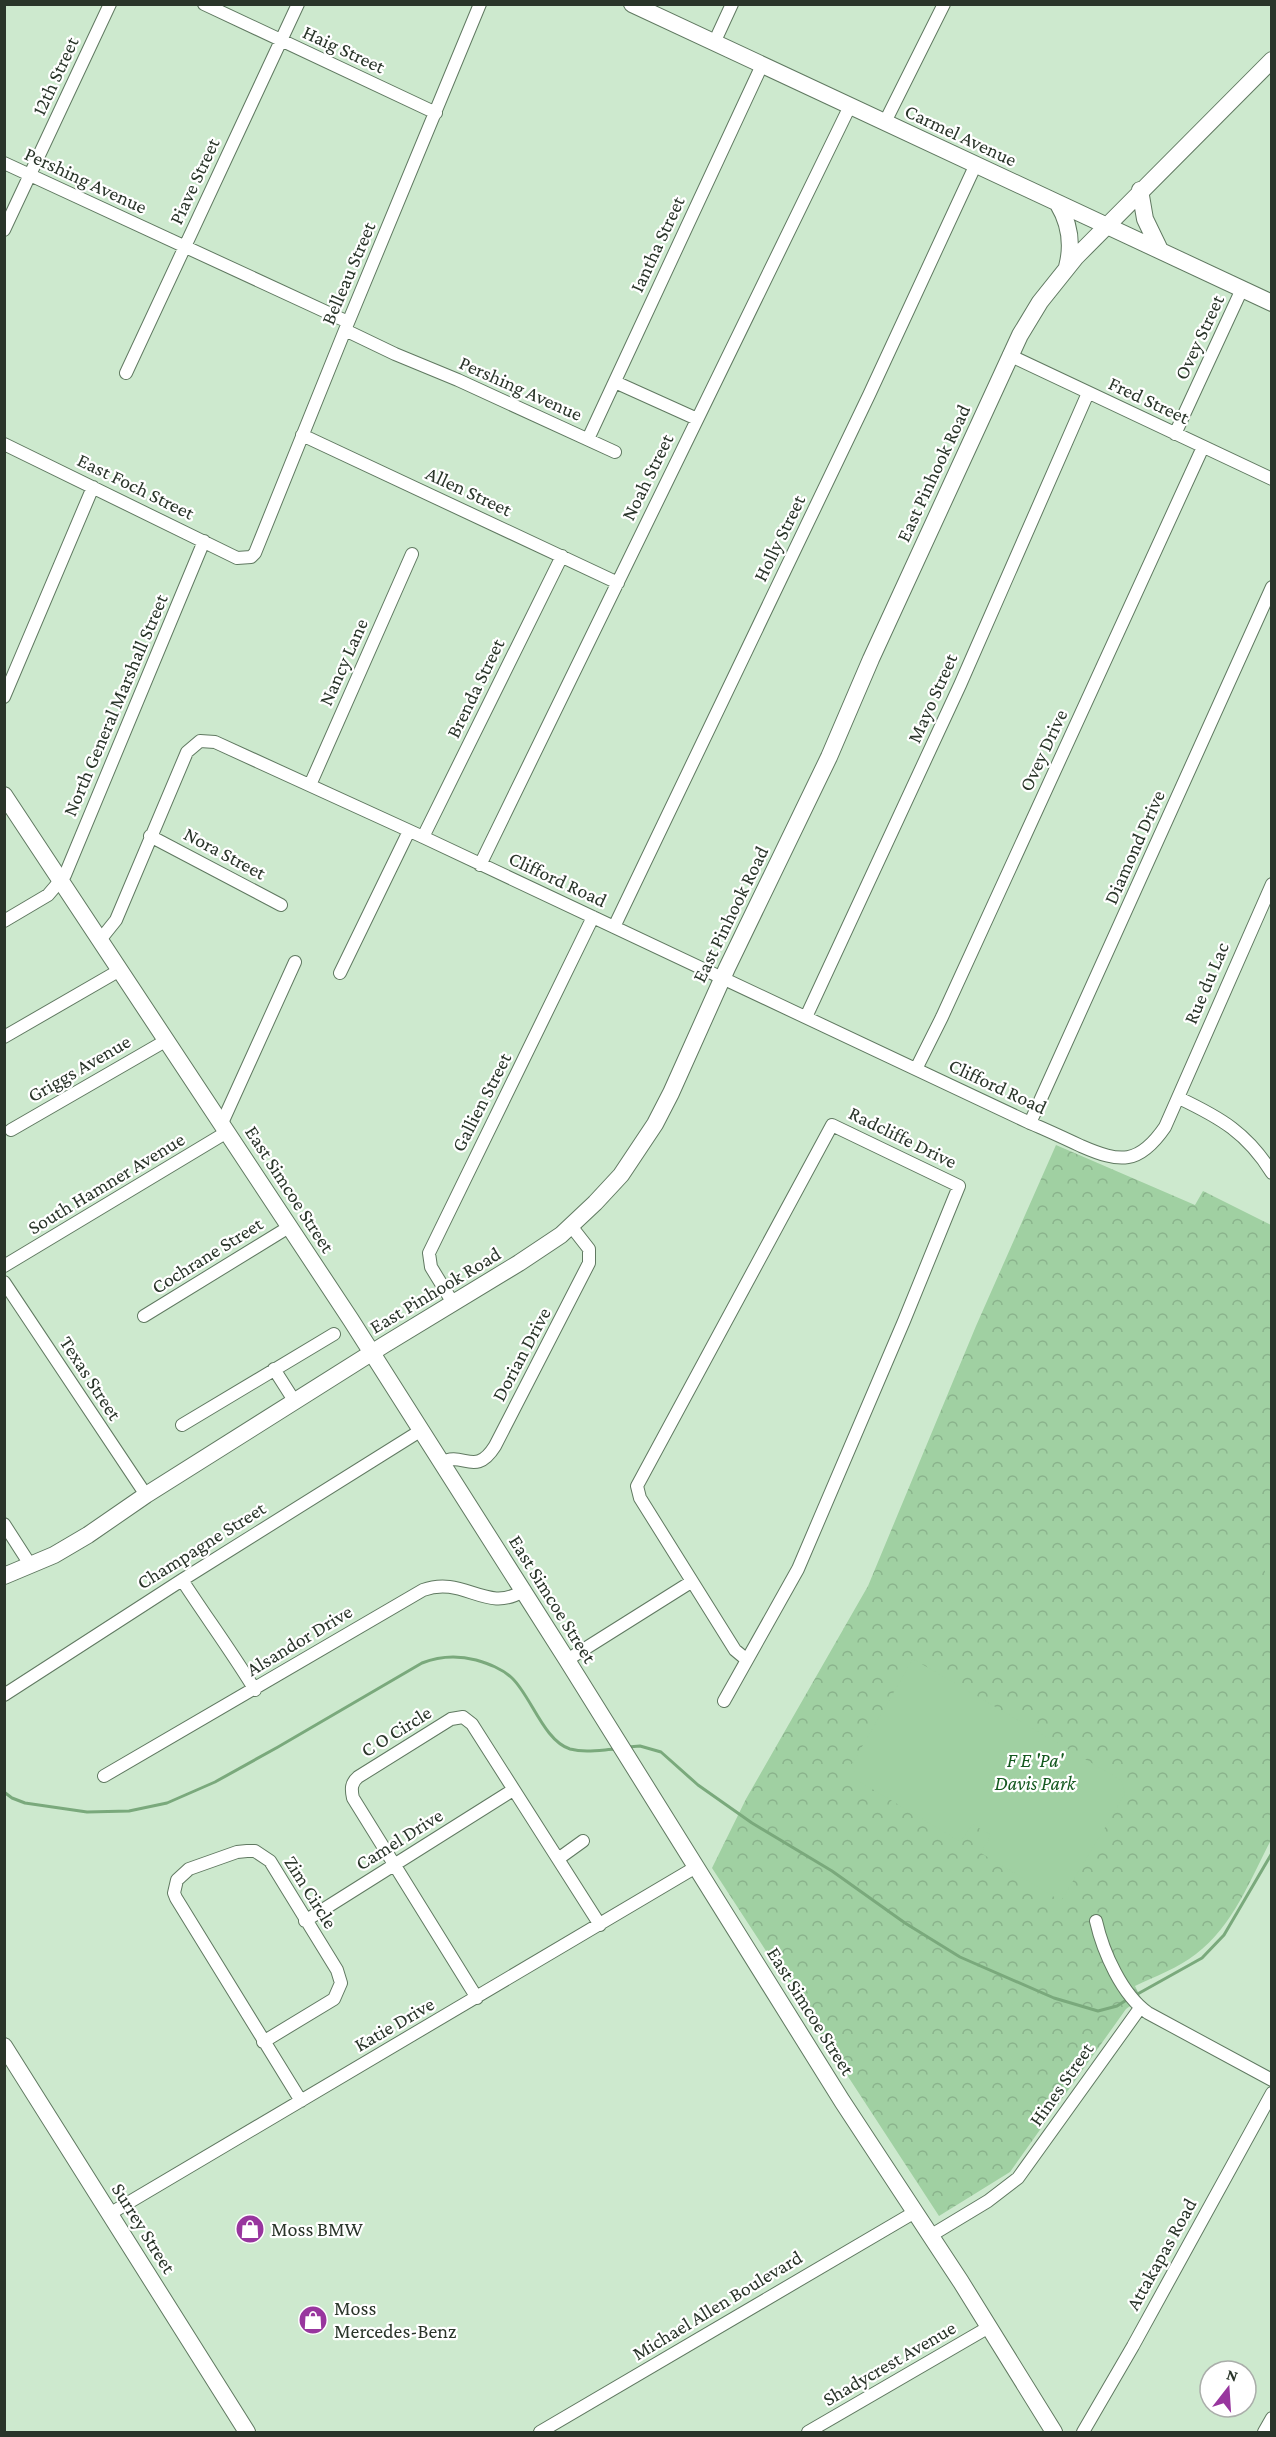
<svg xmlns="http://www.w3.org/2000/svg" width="1276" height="2437" viewBox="0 0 1276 2437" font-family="'Crimson Pro',serif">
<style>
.park{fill:url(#park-crowns)}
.garden{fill:#a0d0a2}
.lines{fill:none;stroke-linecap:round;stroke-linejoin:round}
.stream{stroke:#7aa97c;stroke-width:3}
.street-casing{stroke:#607961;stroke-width:14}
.secondary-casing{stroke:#607961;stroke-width:18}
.street{stroke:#fff;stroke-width:12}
.secondary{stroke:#fff;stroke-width:16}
.labels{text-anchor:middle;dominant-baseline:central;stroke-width:4.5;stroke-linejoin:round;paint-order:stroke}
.street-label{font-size:20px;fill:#2a352a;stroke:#fff}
.park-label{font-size:20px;font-style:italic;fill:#14591f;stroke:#fff}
.poi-label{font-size:20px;fill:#2a352a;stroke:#fff;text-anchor:start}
</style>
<defs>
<pattern id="park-crowns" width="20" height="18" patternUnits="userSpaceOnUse" patternTransform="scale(1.5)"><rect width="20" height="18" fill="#a0d0a2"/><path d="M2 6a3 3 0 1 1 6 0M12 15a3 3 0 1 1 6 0" fill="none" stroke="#8ab38c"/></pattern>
</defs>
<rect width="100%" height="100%" fill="#cde9ce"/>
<path class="park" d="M1056,1145L1195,1205L1203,1191L1271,1225V1840C1250,1880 1233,1926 1196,1954C1178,1968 1156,1976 1135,1986L1141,1998L1126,2009L1010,2172L939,2216L712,1868L746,1799L868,1586L976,1326Z"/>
<path class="garden" d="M1265,1561H1271V1590H1265Z
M913,1659L1121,1780L1125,1794L1061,1901L981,1853L991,1835L972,1824L961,1842L857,1780L852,1764Z"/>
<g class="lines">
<path class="stream" d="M628,1747L640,1746L661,1752L698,1785L752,1823L832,1871L905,1923L960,1957L1054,1998L1098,2011L1117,2006L1128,1999
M4,1792L12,1798L25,1803L87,1812L129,1811L167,1803L215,1782L278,1747L422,1663C440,1656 456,1655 476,1660C489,1664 501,1668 512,1678C531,1696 544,1741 570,1749C585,1753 600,1750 616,1749
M1134,1996L1202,1958L1224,1935L1272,1853"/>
<g class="street-casing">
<path id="street" d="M204,4L436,113
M714,43L732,4
M885,122L944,4
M4,163L348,322
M4,230L110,4
M345,330L395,354L458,380L615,452
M1009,355L1272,479
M126,373L298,4
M615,382L697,419
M1175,434L1242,289
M302,435L618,583
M588,439L762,65
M4,444L237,558L251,557L255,553L345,330L480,4
M4,697L93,487
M310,785L412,554
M150,836L281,905
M423,837L562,556
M480,865L850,106
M4,921L48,895L65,875L204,541
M614,927L869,395L976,164
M100,940L116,920L187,752L200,741L215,742L423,837L1030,1123C1047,1130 1064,1138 1081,1146C1120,1163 1139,1165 1165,1127L1272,884
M340,973L409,831
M806,1017L960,685L1088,393
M4,1037L120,970
M916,1069L942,1017L1203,447
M1179,1098C1221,1118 1247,1133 1272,1173
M222,1123L295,962
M1030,1123L1272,587
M11,1130L167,1040
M4,1266L227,1132
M4,1282L146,1495
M453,1303L431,1267L429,1253L593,917
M144,1316L289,1227
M274,1369L295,1402
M182,1425L334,1334
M441,1463C463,1450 475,1478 495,1446L589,1263V1249L571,1226
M4,1524L31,1566
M182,1580C206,1617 232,1652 255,1690
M567,1660L691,1582
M4,1695L182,1580L420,1431
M724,1701L798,1569L904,1321L959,1186L832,1125L637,1486L640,1498L735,1650L747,1660
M104,1776L423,1590C464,1575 486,1614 523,1591
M558,1859L583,1841
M305,1921L513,1790
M1096,1921C1103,1952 1122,1995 1148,2013L1272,2080
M477,1998L353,1798C351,1789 351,1783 358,1777L451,1719L463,1717L472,1724L600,1925
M263,2042L334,1999L341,1983L337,1970L270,1861L255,1851H247L237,1852L189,1869L177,1880L174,1893L176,1898L301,2101
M111,2213L696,1867
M930,2236L988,2201L1018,2178L1140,2008
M540,2432L915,2212
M808,2432L989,2327
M1083,2432L1133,2346L1272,2093
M1264,2432L1272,2418"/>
</g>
<g class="secondary-casing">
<path id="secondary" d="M632,4L1272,303
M1140,190L1145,219L1160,250
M1058,204C1070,224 1073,244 1067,267
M4,795L351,1320L567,1660L842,2101L961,2282L1054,2432
M4,1576L54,1555L88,1535L146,1495L384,1345L519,1263L561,1235L595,1203L621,1175L655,1124L671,1093L727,968L829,757L871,659L1020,335L1040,302L1076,257L1272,60
M4,2046L247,2432"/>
</g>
<use href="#street" class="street"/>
<use href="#secondary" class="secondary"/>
</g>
<defs>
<g id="shop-disc" transform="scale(1.5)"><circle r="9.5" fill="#98369e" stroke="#fff"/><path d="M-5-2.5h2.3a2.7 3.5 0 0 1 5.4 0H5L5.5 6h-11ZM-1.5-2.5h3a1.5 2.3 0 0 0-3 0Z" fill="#fff"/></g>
</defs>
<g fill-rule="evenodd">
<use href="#shop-disc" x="250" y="2229"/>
<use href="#shop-disc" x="313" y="2320"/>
</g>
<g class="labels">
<g class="street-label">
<text transform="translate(344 49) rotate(25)">Haig Street</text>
<text transform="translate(55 76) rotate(-65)">12th Street</text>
<text transform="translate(961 135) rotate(25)">Carmel Avenue</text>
<text transform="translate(86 180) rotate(25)">Pershing Avenue</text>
<text transform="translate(194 181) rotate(-65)">Piave Street</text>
<text transform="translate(657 244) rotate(-65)">Iantha Street</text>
<text transform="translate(348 273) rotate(-67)">Belleau Street</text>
<text transform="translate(1199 337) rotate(-65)">Ovey Street</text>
<text transform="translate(521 388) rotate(24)">Pershing Avenue</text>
<text transform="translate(1149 400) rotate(25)">Fred Street</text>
<text transform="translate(933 473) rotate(-65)">East Pinhook Road</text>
<text transform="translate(647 477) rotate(-64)">Noah Street</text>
<text transform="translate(136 486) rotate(26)">East Foch Street</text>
<text transform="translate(469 491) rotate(25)">Allen Street</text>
<text transform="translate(779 538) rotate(-64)">Holly Street</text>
<text transform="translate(343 662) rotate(-66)">Nancy Lane</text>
<text transform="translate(475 688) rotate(-64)">Brenda Street</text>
<text transform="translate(932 698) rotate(-66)">Mayo Street</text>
<text transform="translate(115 705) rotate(-67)">North General Marshall Street</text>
<text transform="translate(1043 750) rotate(-65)">Ovey Drive</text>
<text transform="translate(1134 847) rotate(-66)">Diamond Drive</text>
<text transform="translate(225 853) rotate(28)">Nora Street</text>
<text transform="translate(558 879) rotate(25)">Clifford Road</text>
<text transform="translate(730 914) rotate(-64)">East Pinhook Road</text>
<text transform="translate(1206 983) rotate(-67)">Rue du Lac</text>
<text transform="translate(79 1068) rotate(-30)">Griggs Avenue</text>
<text transform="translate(998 1086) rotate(25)">Clifford Road</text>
<text transform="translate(481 1102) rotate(-63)">Gallien Street</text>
<text transform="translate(903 1137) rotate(26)">Radcliffe Drive</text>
<text transform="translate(106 1183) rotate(-31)">South Hamner Avenue</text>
<text transform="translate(290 1189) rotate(57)">East Simcoe Street</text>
<text transform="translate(207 1255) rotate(-32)">Cochrane Street</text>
<text transform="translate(435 1290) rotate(-31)">East Pinhook Road</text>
<text transform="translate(521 1354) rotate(-62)">Dorian Drive</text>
<text transform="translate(91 1378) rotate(57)">Texas Street</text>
<text transform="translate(201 1545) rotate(-32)">Champagne Street</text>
<text transform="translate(553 1599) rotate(58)">East Simcoe Street</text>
<text transform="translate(299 1640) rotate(-31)">Alsandor Drive</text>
<text transform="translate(396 1731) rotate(-32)">C O Circle</text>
<text transform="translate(399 1839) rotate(-32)">Camel Drive</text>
<text transform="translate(311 1892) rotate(58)">Zim Circle</text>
<text transform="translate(811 2011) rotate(58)">East Simcoe Street</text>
<text transform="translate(394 2024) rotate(-30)">Katie Drive</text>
<text transform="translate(1061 2084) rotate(-55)">Hines Street</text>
<text transform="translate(144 2228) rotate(58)">Surrey Street</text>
<text transform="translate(1161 2254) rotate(-61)">Attakapas Road</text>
<text transform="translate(717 2305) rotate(-31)">Michael Allen Boulevard</text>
<text transform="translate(889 2363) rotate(-30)">Shadycrest Avenue</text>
</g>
<g class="park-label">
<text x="1035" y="1760">F E 'Pa'<tspan x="1035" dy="23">Davis Park</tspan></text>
</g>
<g class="poi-label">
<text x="271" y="2229">Moss BMW</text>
<text x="334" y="2308">Moss<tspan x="334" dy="23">Mercedes-Benz</tspan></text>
</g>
</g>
<rect width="1276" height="2437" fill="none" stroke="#2a352a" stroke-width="12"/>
<g transform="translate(1228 2389) rotate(17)"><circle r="28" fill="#ffffff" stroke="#aaaeaa" stroke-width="1.5"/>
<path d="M0-4.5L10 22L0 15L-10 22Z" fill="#98369e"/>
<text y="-9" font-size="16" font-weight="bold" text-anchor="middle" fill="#2a352a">N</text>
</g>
</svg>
